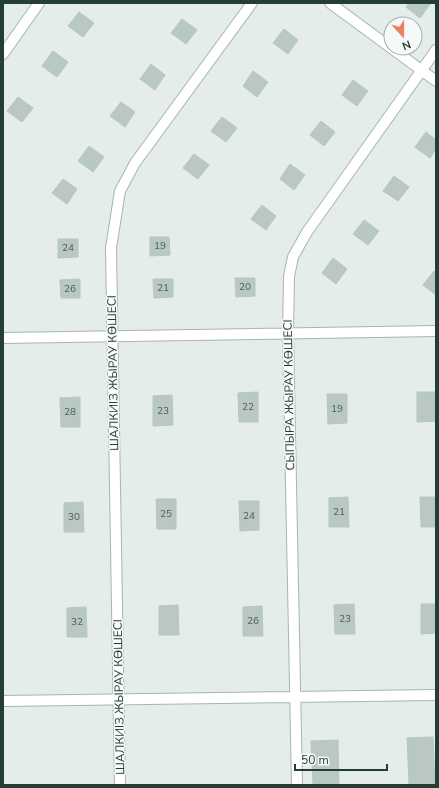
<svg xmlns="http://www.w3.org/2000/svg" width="439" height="788" viewBox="0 0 439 788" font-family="'Nunito Sans',sans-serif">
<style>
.building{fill:#b9c8c2;stroke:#b7c6bf}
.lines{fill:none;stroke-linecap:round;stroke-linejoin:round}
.street-casing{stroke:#a7b5b0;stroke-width:12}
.street{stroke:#fff;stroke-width:10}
.labels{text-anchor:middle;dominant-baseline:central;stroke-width:3;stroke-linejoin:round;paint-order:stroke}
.number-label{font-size:10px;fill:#496059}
.street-label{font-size:12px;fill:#243e36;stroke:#f5f9f7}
</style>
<rect width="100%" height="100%" fill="#e4ede9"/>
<path class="building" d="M409,3H431L420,18L406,7Z
M79,12L94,23L83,37L68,26Z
M182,19L197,30L186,44L171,33Z
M284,29L298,40L288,54L273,43Z
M53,51L68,62L57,77L42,66Z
M151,64L165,75L155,90L140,79Z
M253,71L268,82L257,97L243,86Z
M353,80L368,91L357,106L342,95Z
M18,97L33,108L22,122L7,111Z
M121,102L135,112L125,127L110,116Z
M222,117L237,128L226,142L211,131Z
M321,121L335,132L324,146L310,135Z
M426,132L436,140V149L430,158L415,147Z
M89,146L104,157L93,172L78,161Z
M194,154L209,165L198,179L183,168Z
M290,164L305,175L294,190L280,179Z
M394,176L409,187L398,201L383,191Z
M63,179L77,189L67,204L52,193Z
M262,205L276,216L266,230L251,219Z
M364,220L379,231L368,245L353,234Z
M150,237H169L170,255L150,256Z
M58,239H78V257L58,258Z
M333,258L347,269L336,284L322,273Z
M434,271L436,273V295L423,285Z
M235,278H255V296L236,297Z
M80,279V298H61L60,280Z
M153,279H173V297L154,298Z
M258,392V422H239L238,393Z
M417,392H436V421L417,422Z
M327,394H347V423L328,424Z
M172,395L173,425L153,426V396Z
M80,397V427H61L60,398Z
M348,497L349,527H329V498Z
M420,497H436V527H421Z
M156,499H176V529H157Z
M239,501H259V530L240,531Z
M83,502L84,532H64V503Z
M354,604L355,634H335L334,605Z
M421,604H436V633L421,634Z
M178,605L179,635H159V606Z
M262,606L263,636H243V607Z
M86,607L87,637H67V608Z
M433,737L435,785H409L407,738Z
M338,740L339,785H313L311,741Z"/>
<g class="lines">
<g class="street-casing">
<path id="street" d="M330,3L436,81
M3,54L39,3
M3,338L436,331
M3,701L436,695
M120,785L111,248L120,191L135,163L252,3
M297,785L288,334L289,276L293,257L307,232L436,50"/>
</g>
<use href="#street" class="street"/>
</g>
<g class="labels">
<g class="number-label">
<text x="160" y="246">19</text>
<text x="68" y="248">24</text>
<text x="245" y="287">20</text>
<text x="163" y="288">21</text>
<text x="70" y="289">26</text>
<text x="248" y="407">22</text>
<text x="337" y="409">19</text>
<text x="163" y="411">23</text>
<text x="70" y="412">28</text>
<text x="339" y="512">21</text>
<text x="166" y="514">25</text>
<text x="249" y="516">24</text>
<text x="74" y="517">30</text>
<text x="345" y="619">23</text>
<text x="253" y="621">26</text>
<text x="77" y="622">32</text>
</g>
<g class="street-label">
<text transform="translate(113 373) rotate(-91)">ШАЛКИІЗ ЖЫРАУ КӨШЕСІ</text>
<text transform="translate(289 395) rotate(-91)">СЫПЫРА ЖЫРАУ КӨШЕСІ</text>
<text transform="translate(119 697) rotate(-91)">ШАЛКИІЗ ЖЫРАУ КӨШЕСІ</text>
</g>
</g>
<rect width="439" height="788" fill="none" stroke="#243e36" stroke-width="8"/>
<g transform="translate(403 36) rotate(159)"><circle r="19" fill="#f5f9f7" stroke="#a1aeaa"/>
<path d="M0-3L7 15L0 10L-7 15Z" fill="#ec8063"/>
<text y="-6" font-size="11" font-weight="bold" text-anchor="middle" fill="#243e36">N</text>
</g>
<path d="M295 764v6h92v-6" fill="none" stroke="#243e36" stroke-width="2"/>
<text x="301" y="764" font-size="12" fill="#243e36" stroke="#f5f9f7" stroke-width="3" paint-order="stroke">50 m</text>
</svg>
